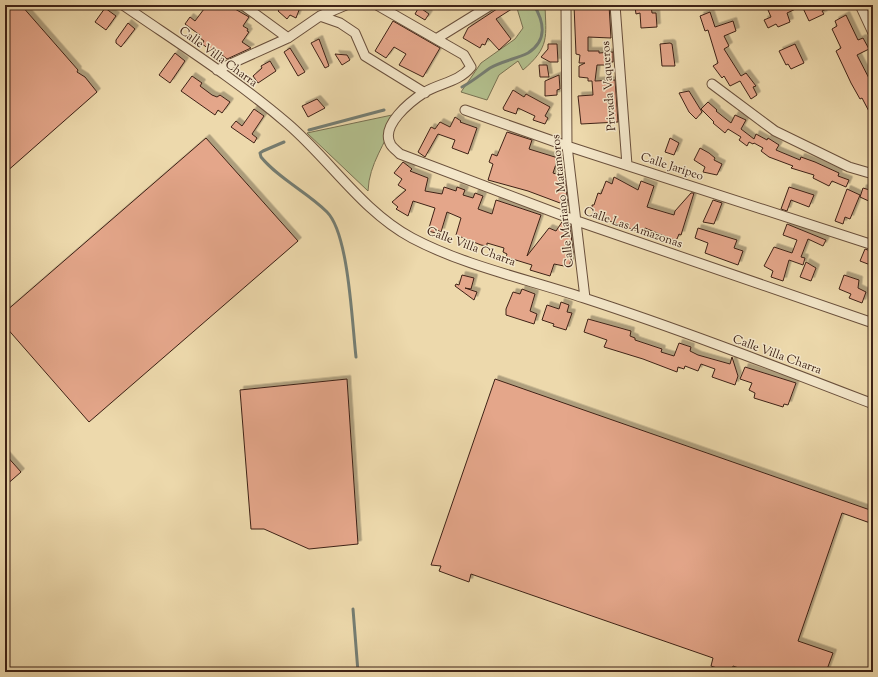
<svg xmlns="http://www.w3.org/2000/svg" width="878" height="677" viewBox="0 0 878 677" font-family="'Sorts Mill Goudy',serif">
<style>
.green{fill:#b3c08e;stroke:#787152}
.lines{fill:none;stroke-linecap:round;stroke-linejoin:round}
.stream{stroke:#757d72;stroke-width:3}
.building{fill:#e4a68a;stroke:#3e2216;filter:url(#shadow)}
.minor-casing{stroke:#6a503c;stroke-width:11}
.minor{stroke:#f3e6c9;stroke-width:9}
.labels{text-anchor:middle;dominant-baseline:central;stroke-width:3;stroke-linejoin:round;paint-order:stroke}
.street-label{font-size:12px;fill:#3e2216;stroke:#f3e6c9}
</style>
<defs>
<filter id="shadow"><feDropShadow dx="3.5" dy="-3.5" stdDeviation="0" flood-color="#0004"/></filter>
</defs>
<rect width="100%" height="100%" fill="#edd9ac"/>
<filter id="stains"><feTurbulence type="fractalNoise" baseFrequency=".005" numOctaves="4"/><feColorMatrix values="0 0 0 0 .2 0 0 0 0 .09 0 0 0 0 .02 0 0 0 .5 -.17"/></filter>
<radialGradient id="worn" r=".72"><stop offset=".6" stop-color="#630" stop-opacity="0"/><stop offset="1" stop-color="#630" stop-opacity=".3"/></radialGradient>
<path class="green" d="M516,5H545C546,37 550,47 523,70L518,61L499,75L487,100L461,92L481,63L515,39L523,28Z
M392,115L394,119C386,144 369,163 368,191L307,133Z"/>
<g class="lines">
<path class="stream" d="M462,87C473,81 480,75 490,68C502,61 516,59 528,53C548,40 544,22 534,5
M309,130L384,110
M284,142L263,151L260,153L261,157C279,179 307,192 327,212C349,234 352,324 356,357
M353,609L358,672"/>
</g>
<path class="building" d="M5,5H21L78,70L77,72L85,77L97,92L5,173Z
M207,5H228L249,17L243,26L248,29L247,31L249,32L242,42L251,48L227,59L222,55L219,59L213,55L215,53L202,44L204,41L200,38L201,36L185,24L190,17L195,21Z
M283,5H301L296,18L290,15L287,19L278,11Z
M503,5H518L496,19L511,39L499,50L488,38L485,45L482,44L480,48L463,38L468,28Z
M574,5H609L611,38L588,37V51H599V53L613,52V62H610L611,65H597L595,81L615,80L618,122L581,124L578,96L593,95L592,81H588V78L579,77V66L585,63H579L580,55L576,54Z
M651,5L652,13H656L657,27L641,28L640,13L636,14L635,7Z
M770,5H834L822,11L824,14L809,21L802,6L787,13L790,22L778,27L776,24L768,28L764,20L771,17L768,10L772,9Z
M419,7L429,14L425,20L415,14Z
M105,8L116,16L106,30L95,22Z
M710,12L715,27L733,21L736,31L724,36L729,46L724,49L741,76L746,73L756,86L753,87L757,95L751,99L740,81L730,86L724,76L722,78L713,66L718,63L708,30L705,31L700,16Z
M846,15L858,40L863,38L869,49L857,55L873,86V119L862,98L860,99L851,83L836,51L841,48L832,29L837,26L835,21Z
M393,21L440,48L423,77L399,65L406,54L394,47L386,58L375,51Z
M128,23L135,29L121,47L116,43V40Z
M319,39L329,66L325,68L311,43Z
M670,43L672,44L675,66H662L660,44Z
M548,44H557L558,62H550L541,57L548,49Z
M795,44L804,63L791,69L788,64L786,65L779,51Z
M290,48L305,72L298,76L284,52Z
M175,53L185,61L170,83L159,75Z
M335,54L347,55L350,60L342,65Z
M270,61L276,71L258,83L253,76L262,68L261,66Z
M539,65H547L549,77H540Z
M559,75L560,89L557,90V95L545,96V81Z
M192,76L202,83L200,86L212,95L217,97L220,95L230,102L222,113L218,110L215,115L181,91Z
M513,90L524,97L526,94L550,107L545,116L548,118L545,124L533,120L535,116L518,108L516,114L504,110L503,108Z
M689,91L702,112L696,119L689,112L679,93Z
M317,99L325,108L308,117L302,106Z
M708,102L717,110L716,111L731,123L735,115L746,120L741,129L754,139L756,134L767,140L768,138L779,145L776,150L800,160L801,157L815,162L839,173L838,176L849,180L846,187L832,181L829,186L813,178L814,175L791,168L793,166L769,157L761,151L763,148L754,143L753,144L749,142L747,146L739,140L741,137L728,129L725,133L713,123L714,122L701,109Z
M254,109L264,116L252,134L257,138L254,143L231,127L236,121L242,126Z
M455,117L461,121L460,122L477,128L468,154L452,148L455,140L438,134L425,157L418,152L431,127L435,129L440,122L450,127Z
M507,132L532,140L529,149L558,158L553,173L565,177L568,206L528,191L488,180L493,164L489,162L492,154L497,156Z
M206,138L298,241L89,422L5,326V312Z
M670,138L679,143L674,155L665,152Z
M700,148L709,153L715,158L714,160L722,164L717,175L703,172L705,167L694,160Z
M403,162L412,169L410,171L428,178L425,191L442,194L444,187L456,191L457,187L465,190L463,195L473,198L475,193L483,196L478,209L492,214L496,200L541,215L527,256L549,228L556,231L562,222L570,226L573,252L569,267L554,264L550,276L530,270L532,265L506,257L507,254L503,252L504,248L487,243V246L481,245L456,235L461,218L447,212L441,232L437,230L436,233L428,231L435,208L413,201L408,216L396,209L398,207L392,202L406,190L398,185L402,179L394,173Z
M614,177L638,190L641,181L654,186L647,207L674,215L675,211L691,193H694L681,235L679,234L677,239L674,240L645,228L643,233L593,215L592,205H594L598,193L601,194L606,181L612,184Z
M789,187L814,195L809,207L791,200L787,211L781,209Z
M863,188L873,191V203L860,197Z
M847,189L860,195L850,219L845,217L843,224L835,221Z
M713,200L722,203L714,224L703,222Z
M787,224L826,240L823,246L808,239L801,257L805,258L803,265L789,260L783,281L771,277L773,271L764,266L774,247L792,253L797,240L783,235Z
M698,228L737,240L734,248L743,251L738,265L705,253L708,243L695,238Z
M865,249L873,252V266L860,261Z
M806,262L816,268L811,281L800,277Z
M462,275L474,278L471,289L465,288L477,292L474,300L455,286L456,284L459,285Z
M844,275L859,280L858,288L866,292L862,303L849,298L851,294L839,289Z
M522,289L535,294L530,311L537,314L534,324L506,315V309L513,292L520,294Z
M561,302L569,305L567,312L572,313L566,330L553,326L554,324L542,320L547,305L559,309Z
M588,319L631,331L630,336L635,338V340L662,349L661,352L674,356L679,343L691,347L690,351L698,355L730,364L732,357L738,376L735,385L712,377L715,369L701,364L698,371L685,366L684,369L678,367L677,372L643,359L604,347L607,340L584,332Z
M745,367L796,383L788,405L784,404L783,407L754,398L755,393L749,390L752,383L740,379Z
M347,379L358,544L309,549L264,529H251L240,390Z
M495,379L873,511V524L842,513L798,641L833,653L826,672H750L733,666L731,672H729L711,666L713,658L471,574L469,582L439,571L441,566L431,565Z
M5,454L21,472L5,486Z"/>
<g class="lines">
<g class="minor-casing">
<path id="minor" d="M123,5C178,43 237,80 288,124C330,160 362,211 412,238C465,266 527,279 584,298C682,330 777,367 873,404
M243,5L288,38
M377,5L464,55L471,67C459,82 440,83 425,92C411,101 379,126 391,145C393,148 397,151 400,154L577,221L873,323
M566,5L567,146L585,298
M615,5L627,165
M860,5L873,33
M320,16L340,23L355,33L365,56L425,93
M436,39L491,5
M217,70L288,38L320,16L346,5
M712,84L775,131L849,167L873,174
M465,110L567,146L873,245"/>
</g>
<use href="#minor" class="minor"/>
</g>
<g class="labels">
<g class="street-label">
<text transform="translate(218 57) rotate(36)">Calle Villa Charra</text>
<text transform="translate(609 86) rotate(-94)">Privada Vaqueros</text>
<text transform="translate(672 167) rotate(18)">Calle Jaripeo</text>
<text transform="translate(563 201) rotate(-96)">Calle Mariano Matamoros</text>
<text transform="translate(633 228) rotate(19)">Calle Las Amazonas</text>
<text transform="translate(471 247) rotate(20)">Calle Villa Charra</text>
<text transform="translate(777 355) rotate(20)">Calle Villa Charra</text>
</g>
</g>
<rect width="878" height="677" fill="none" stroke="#edd9ac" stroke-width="20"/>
<rect x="6" y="6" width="866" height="665" fill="none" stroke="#3e2216" stroke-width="2"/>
<rect x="10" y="10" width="858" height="657" fill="none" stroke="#3e2216"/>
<rect width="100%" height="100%" filter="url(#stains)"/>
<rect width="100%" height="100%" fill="url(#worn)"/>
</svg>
